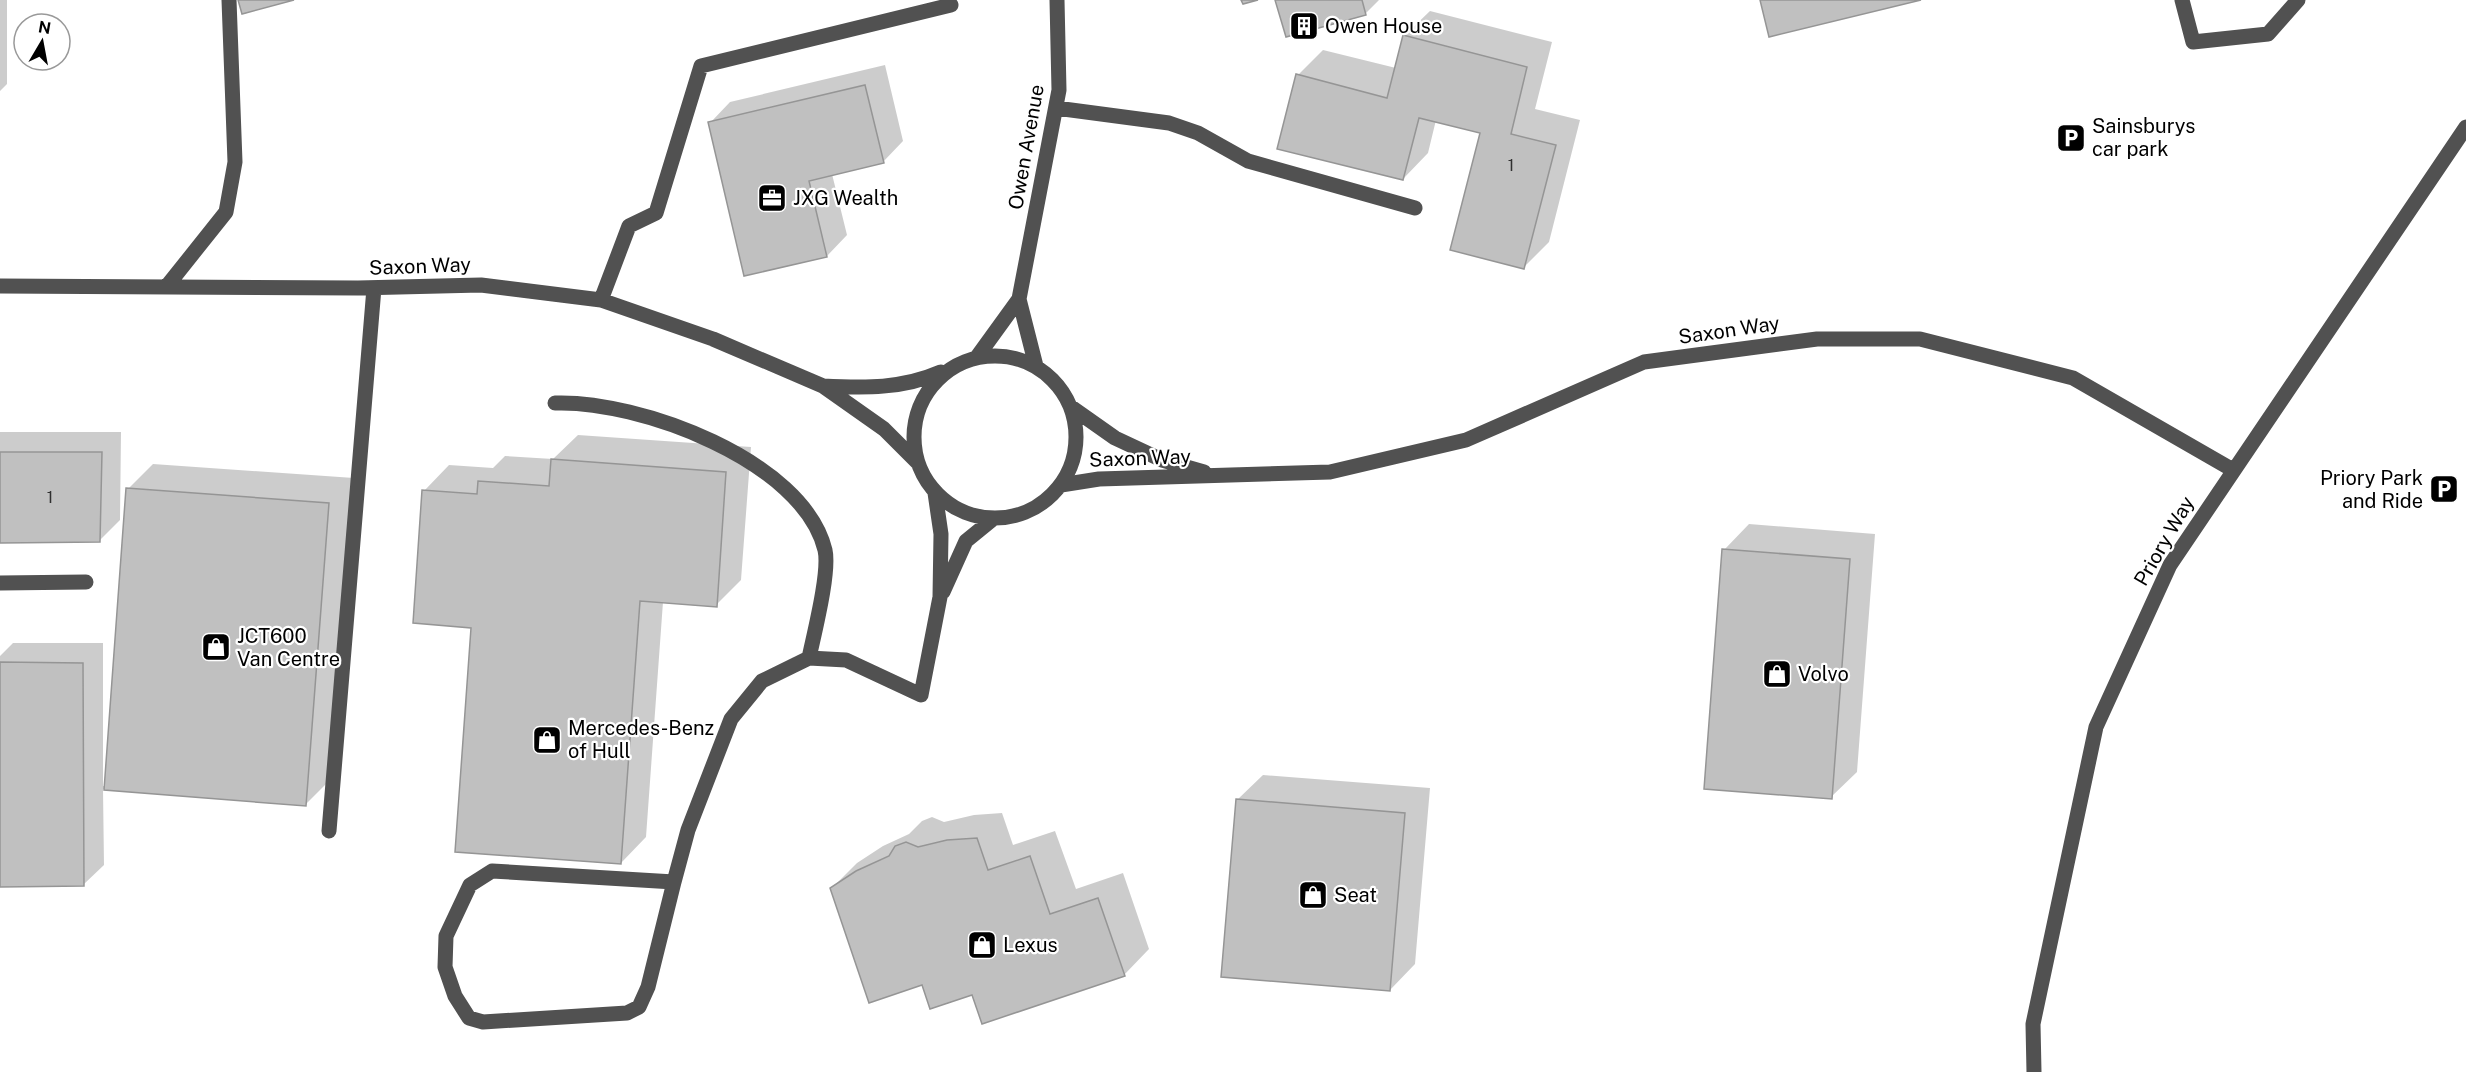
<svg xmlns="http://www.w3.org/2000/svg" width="2466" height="1072" viewBox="0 0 2466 1072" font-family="'Public Sans',sans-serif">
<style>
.shadow{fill:#0003}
.building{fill:#c0c0c0;stroke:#959595;stroke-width:1.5}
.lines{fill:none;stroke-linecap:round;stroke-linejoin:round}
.minor{stroke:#515151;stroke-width:15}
.labels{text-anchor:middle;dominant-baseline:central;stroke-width:4.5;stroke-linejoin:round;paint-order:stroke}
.number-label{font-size:16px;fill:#303030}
.poi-label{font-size:20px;fill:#000;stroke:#fff;text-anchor:start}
.street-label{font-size:20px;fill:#000;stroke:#fff}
</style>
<rect width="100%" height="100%" fill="#fff"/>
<path class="shadow" d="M0,0H7V84L0,91Z
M1277,0H1379L1366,13L1287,35Z
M1430,11L1552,42L1535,109L1580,120L1549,242L1524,267L1482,132L1436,120L1428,153L1403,179L1298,75L1323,50L1396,68L1404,36Z
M885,65L903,141L883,162L832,174L847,235L827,256L710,123L730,102Z
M0,432H121L120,520L99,541H0Z
M578,435L751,447L741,580L716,605L663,602L646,837L621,863L472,626L424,491L449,465L493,468L505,456L553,459Z
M153,464L354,478L331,779L306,804L103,789L104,865L83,885H0V656L13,643H103V786H106L128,489Z
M1749,524L1875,534L1857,772L1831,797L1724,550Z
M1263,775L1430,788L1415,964L1390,990L1237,800Z
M1002,813L1013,845L1055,831L1076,889L1123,873L1149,949L1124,975L973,993L923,983L832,888L857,863L883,846L909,834L922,821L932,817L944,822L974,815Z"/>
<path class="building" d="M238,0H294L242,14Z
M1241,0H1258L1243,4Z
M1275,0H1362L1366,15L1286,37Z
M1760,0H1921L1769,37Z
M1403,35L1527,67L1511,134L1556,145L1524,269L1450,250L1480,133L1419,118L1403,180L1277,149L1296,74L1387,98Z
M865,85L884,163L809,181L827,257L744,276L708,122Z
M0,452H102L100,542L0,543Z
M551,459L726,472L717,607L640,601L621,864L455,852L471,628L413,623L422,490L477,494L478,481L549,486Z
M126,488L329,503L306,806L104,790Z
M1722,549L1850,559L1832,799L1704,789Z
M0,662L83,663L84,886L0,887Z
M1236,799L1405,813L1390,991L1221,977Z
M977,838L988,870L1030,856L1050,914L1098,898L1125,976L982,1024L972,995L930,1009L922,985L869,1003L830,888L856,871L889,856L895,846L906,842L918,847L947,840Z"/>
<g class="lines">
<path class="minor" d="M2182,0L2193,42L2268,34L2298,0
M1056,108L1169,123L1198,133L1248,161L1415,208
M0,286L358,288L481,285L601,300L713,339L823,386L884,429L918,463
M167,286L226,212L235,162L229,0
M1019,299L1036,366
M601,300L629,226L656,213L701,66L951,5
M914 437a81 81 0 1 1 162 0a81 81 0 1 1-162 0Z
M977,357L1019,299L1059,90L1057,0
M823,386C865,388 902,389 941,372
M555,403C638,400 803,460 825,550C830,572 814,634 809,658
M1071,407L1115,438L1162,460L1204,472
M1061,485L1099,479L1330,472L1466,440L1644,362L1817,339H1920L2073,378L2233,470
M0,583L86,582
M943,592L966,541L993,519
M329,831L374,288
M674,882L648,987L639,1007L627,1013L483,1022L469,1018L455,996L445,967L446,936L470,885L492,871L674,882L688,830L731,719L762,681L809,658L846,660L921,695L940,597L941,534L935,493
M2034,1072L2033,1024L2096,727L2170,565L2466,127"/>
</g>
<defs>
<g id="building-square" transform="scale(1.5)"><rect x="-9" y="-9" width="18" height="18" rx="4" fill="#000" stroke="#fff"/><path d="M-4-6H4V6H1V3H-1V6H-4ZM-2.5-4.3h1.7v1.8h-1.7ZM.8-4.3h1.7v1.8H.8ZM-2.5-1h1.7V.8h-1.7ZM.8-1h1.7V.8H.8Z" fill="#fff"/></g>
<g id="parking-square" transform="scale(1.5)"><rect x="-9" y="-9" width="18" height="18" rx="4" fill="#000" stroke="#fff"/><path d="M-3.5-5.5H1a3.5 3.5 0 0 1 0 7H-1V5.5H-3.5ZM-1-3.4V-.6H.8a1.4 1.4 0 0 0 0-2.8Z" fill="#fff"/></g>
<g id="office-square" transform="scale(1.5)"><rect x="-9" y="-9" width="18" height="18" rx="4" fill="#000" stroke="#fff"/><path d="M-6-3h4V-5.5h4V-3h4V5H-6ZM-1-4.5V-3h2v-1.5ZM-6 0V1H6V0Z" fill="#fff"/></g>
<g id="shop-square" transform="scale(1.5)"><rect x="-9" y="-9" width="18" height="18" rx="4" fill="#000" stroke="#fff"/><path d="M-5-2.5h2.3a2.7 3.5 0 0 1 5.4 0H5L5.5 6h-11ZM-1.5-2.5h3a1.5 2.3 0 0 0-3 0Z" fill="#fff"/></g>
</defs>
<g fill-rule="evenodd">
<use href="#building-square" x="1304" y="26"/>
<use href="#parking-square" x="2071" y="138"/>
<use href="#office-square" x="772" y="198"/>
<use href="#parking-square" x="2444" y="489"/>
<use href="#shop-square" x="216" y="647"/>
<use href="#shop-square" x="1777" y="674"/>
<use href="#shop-square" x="547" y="740"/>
<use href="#shop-square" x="1313" y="895"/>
<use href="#shop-square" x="982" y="945"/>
</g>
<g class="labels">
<g class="number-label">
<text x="1511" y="165">1</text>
<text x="50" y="497">1</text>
</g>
<g class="poi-label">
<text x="1325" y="26">Owen House</text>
<text x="2092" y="126">Sainsburys<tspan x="2092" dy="23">car park</tspan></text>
<text x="793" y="198">JXG Wealth</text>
<text x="2423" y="478" text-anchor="end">Priory Park<tspan x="2423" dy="23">and Ride</tspan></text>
<text x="237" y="636">JCT600<tspan x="237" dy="23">Van Centre</tspan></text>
<text x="1798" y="674">Volvo</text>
<text x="568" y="728">Mercedes-Benz<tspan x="568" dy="23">of Hull</tspan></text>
<text x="1334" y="895">Seat</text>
<text x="1003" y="945">Lexus</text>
</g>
<g class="street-label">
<text transform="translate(1026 147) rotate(-80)">Owen Avenue</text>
<text transform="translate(420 266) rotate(-2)">Saxon Way</text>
<text transform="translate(1729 330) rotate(-8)">Saxon Way</text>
<text transform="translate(1140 458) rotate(-2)">Saxon Way</text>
<text transform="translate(2164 541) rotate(-60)">Priory Way</text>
</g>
</g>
<g transform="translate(42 42) rotate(10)"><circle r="28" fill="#ffffff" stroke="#999999" stroke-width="1.5"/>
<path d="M0-4.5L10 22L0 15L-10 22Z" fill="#000000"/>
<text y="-9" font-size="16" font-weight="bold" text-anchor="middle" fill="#000000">N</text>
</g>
</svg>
